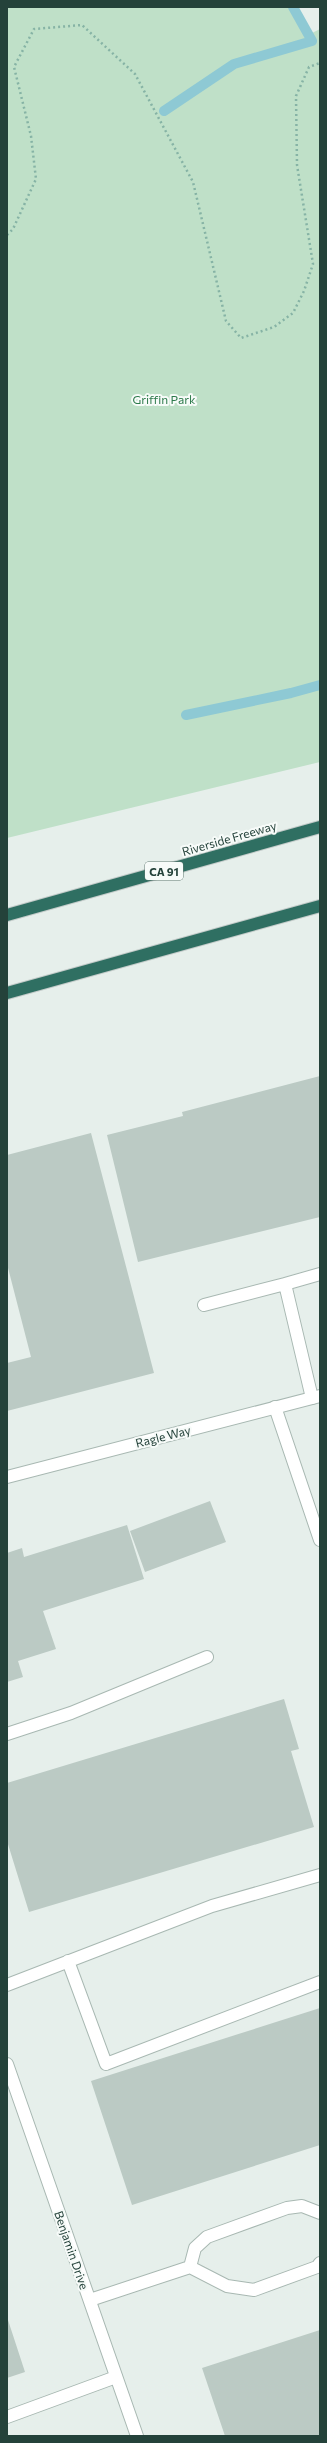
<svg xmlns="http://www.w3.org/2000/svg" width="327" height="2443" viewBox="0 0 327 2443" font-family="Commissioner,sans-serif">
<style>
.green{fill:#bfe0c8}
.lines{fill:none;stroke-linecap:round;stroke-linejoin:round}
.stream{stroke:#8ec9d4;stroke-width:10}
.building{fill:#bbcac4}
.lane-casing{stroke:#a8b8b2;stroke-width:14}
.street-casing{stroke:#a8b8b2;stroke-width:14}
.highway-casing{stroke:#c2cac8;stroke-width:14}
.path{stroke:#86b3a5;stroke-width:2.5;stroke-dasharray:2 3;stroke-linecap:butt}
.lane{stroke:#fff;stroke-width:12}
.street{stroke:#fff;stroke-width:12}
.highway{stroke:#2f6f62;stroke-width:12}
.labels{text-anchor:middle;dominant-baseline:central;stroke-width:4;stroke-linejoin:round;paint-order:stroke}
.shield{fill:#f7fbf9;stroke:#637a73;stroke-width:1}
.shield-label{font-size:11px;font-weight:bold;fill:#24423a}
.park-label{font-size:12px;fill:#2d7a4b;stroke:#f7fbf9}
.street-label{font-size:12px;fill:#24423a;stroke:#f7fbf9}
</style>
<rect width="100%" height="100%" fill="#e6efeb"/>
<path class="green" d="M7,7H298L308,35L320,29V762L7,838Z"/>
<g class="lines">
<path class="stream" d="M164,111L234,64L312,41L293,7
M186,715L291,693L320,685"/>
</g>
<path class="building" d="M320,1076V1217L138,1262L107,1135L183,1116L182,1112Z
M91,1133L154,1373L7,1411V1363L31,1357L7,1264V1155Z
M210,1501L226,1542L145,1572L130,1531Z
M127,1525L144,1579L43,1611L56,1649L18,1661L23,1677L7,1682V1553L22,1548L24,1557Z
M284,1699L299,1749L291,1751L314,1827L29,1912L7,1841V1783Z
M320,2008V2145L132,2205L91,2081Z
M7,2317L25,2372L7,2378Z
M320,2330V2436H225L202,2368Z"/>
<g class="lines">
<g class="lane-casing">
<path id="lane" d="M204,1305L285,1284
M312,1398L285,1284L320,1274
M275,1407L320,1540
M7,1734L71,1713L207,1657
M68,1961L106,2064L320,1982
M7,1985L212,1906L320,1875
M190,2267L195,2248L207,2237L287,2208L302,2206L320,2213
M90,2300L190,2267L227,2286L254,2290L317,2267L320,2263
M7,2417L116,2377"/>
</g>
<g class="street-casing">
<path id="street" d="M7,1477L320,1396
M7,2064L137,2436"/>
</g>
<g class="highway-casing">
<path id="highway" d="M7,915L320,827
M7,993L320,906"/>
</g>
<path class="path" d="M7,235L13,229L36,179L31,136L14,67L34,29L82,25L135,74L193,182L226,321L241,338L274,327L293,313L304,291L313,264L297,165L296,96L309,67L320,63"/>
<use href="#lane" class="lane"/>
<use href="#street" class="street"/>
<use href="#highway" class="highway"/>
</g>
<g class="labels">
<rect class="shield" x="145" y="862" width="38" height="18" rx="3"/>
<g class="shield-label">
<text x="164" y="871">CA 91</text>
</g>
<g class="park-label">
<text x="164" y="399">Griffin Park</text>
</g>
<g class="street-label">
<text transform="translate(229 838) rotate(-16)">Riverside Freeway</text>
<text transform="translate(163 1436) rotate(-14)">Ragle Way</text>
<text transform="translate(72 2250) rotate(71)">Benjamin Drive</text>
</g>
</g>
<rect width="327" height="2443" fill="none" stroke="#24423a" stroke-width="16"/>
</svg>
